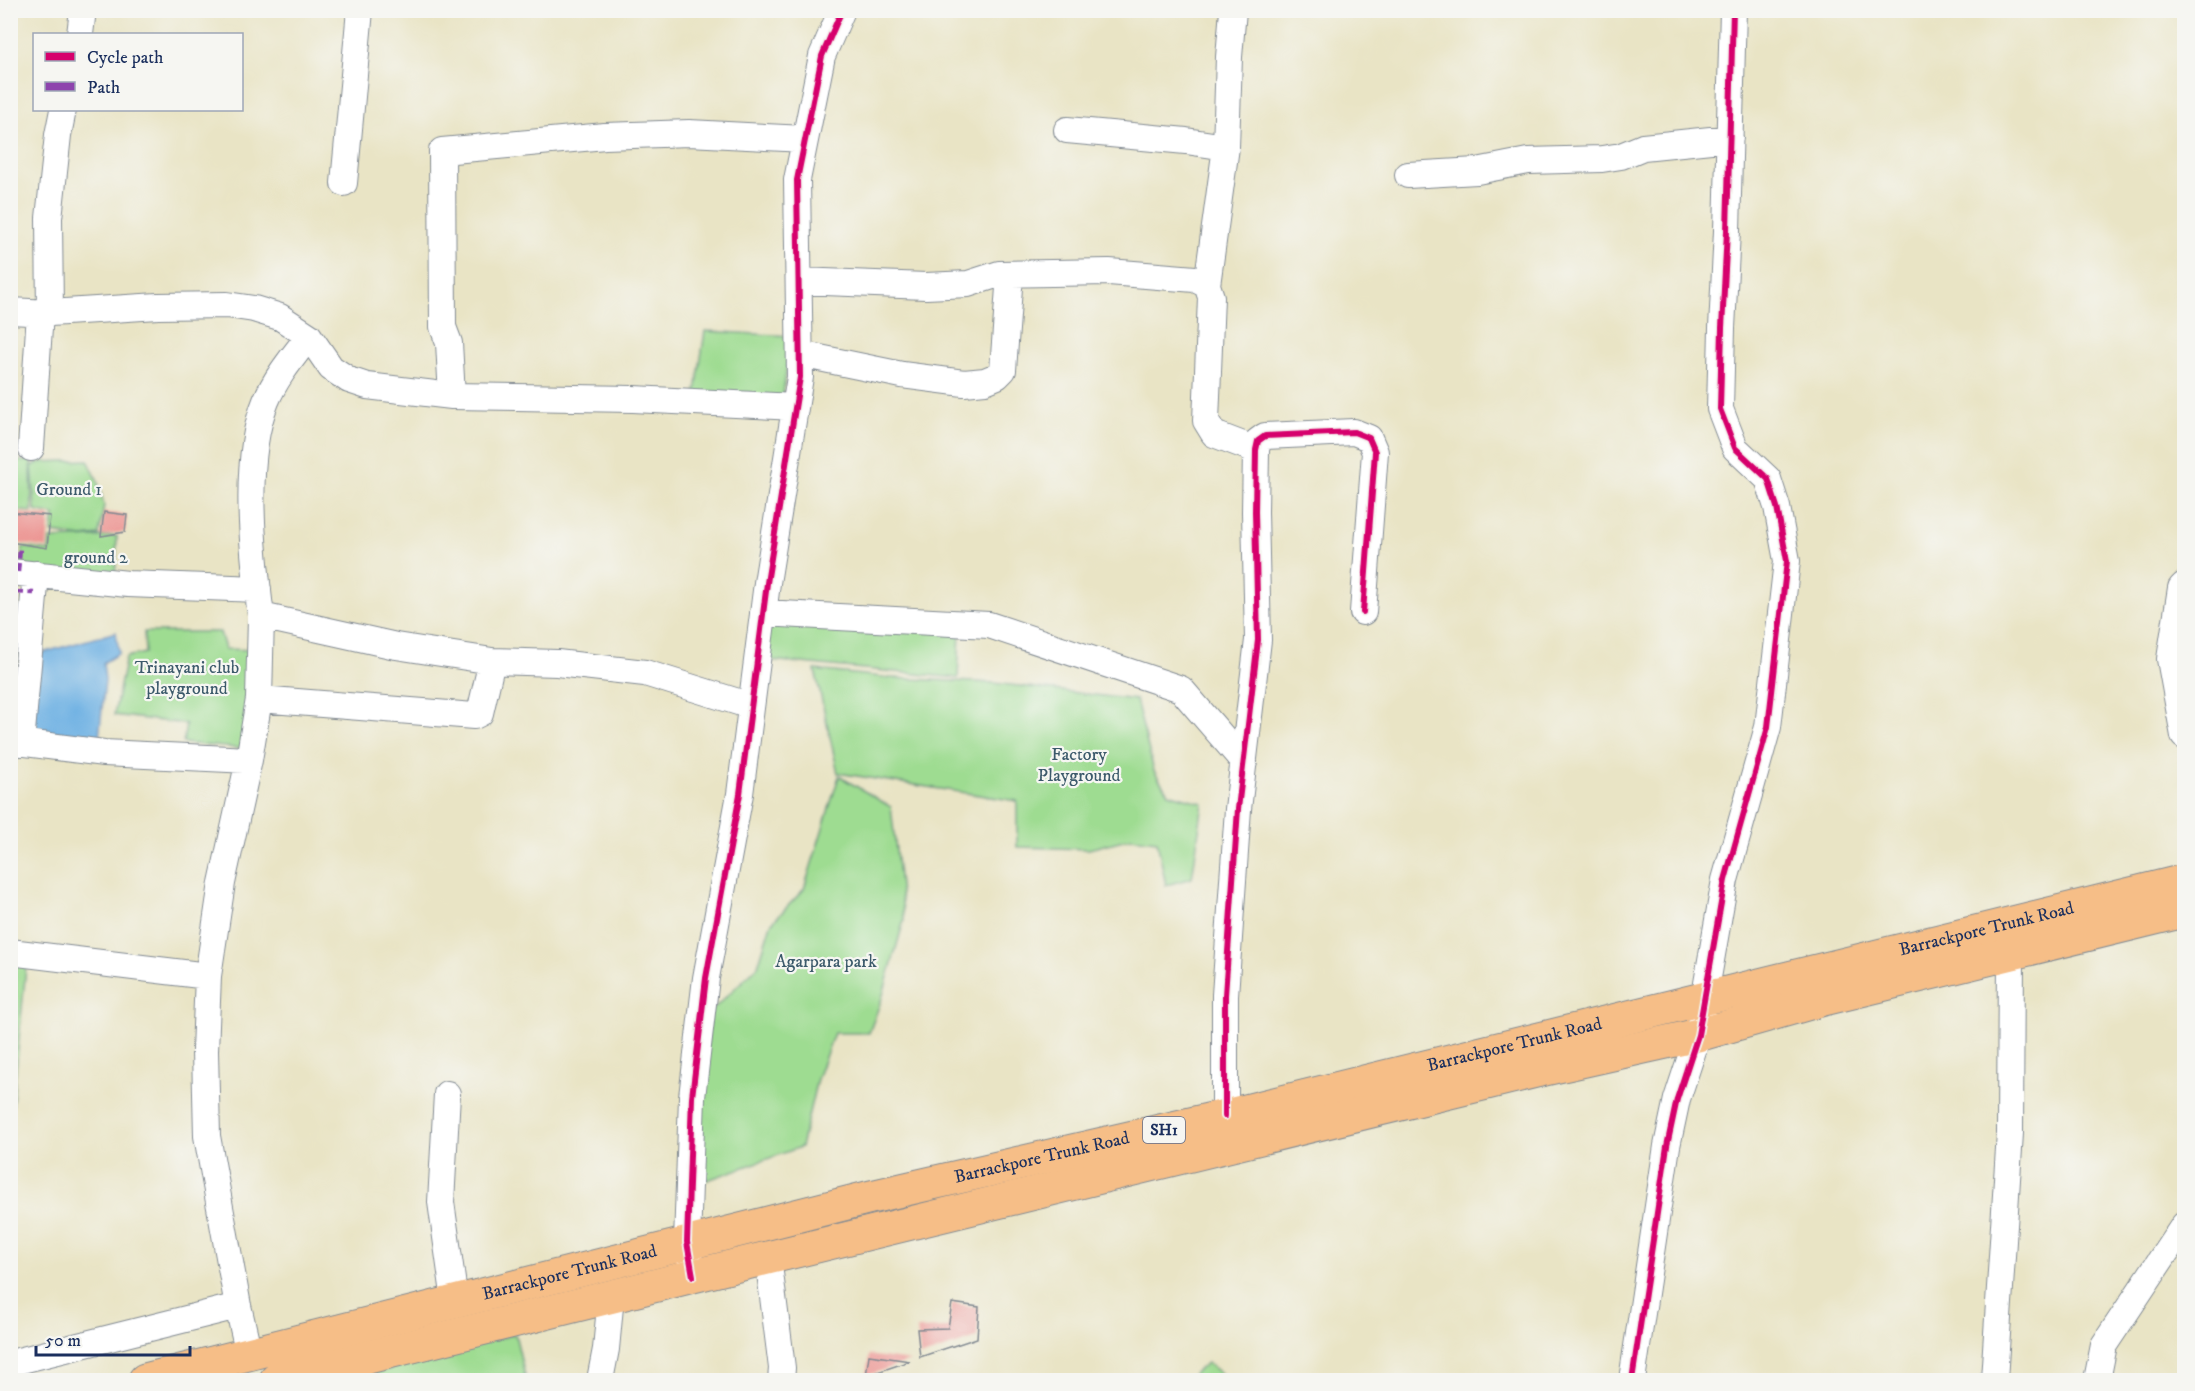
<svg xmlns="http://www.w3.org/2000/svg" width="2195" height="1391" viewBox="0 0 2195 1391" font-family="'IM FELL DW Pica',serif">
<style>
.green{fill:#9edc91;stroke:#5c8678;stroke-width:1.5}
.water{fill:#6eb1e3;stroke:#4470a0;stroke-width:1.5}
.building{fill:#ec9593}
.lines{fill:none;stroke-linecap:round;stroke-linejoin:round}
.minor-casing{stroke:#828a92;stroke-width:28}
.major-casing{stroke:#828a92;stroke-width:35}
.minor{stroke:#fff;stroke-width:26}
.major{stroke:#f6be87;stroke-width:33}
.quiet{stroke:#8e44ad;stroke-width:4.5;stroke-dasharray:9 4.5;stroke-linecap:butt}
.cycleway-casing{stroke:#f6f6f2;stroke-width:10}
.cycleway{stroke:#d6006c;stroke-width:6}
.labels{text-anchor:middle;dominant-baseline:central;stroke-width:4.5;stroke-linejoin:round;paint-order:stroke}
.shield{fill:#f6f6f2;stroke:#5d6b8a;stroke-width:1.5}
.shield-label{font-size:16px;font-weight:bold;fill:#1b2f5e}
.park-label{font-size:18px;fill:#3c5a6b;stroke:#f6f6f2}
.street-label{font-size:18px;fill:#1b2f5e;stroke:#f6f6f2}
</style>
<rect width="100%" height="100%" fill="#f6f6f2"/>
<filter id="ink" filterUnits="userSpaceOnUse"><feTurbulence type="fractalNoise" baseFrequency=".0167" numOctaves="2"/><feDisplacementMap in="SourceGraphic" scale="12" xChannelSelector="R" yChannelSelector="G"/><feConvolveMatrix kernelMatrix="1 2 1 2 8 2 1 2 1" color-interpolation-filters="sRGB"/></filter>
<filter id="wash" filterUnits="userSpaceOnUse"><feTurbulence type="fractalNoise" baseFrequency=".008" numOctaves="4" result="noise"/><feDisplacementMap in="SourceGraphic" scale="24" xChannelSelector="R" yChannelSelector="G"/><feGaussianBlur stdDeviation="1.35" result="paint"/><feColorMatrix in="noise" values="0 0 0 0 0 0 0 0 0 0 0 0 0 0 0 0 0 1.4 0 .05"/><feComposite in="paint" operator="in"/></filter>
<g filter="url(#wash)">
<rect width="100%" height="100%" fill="#e9e4c5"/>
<path class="green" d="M705,331L791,336L782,402L695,398Z
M88,460L97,479L104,505L99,535L83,537L52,533L54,515L35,511L32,466L40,462Z
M11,461H31L32,512L11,510Z
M117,536L115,581L21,570L23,547L49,551L50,539Z
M766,613L960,631L958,678L760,659Z
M144,632H220L225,649L255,650L245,749L183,743L186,724L114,715L126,657L145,653Z
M815,670L891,678L994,683L1136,700L1154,771L1168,793L1203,803L1192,878L1166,885L1157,841L1131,838L1089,849L1017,847V801L838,773Z
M839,776L891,807L904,920L882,998L869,1033H834L817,1079L801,1147L702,1182L700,1096L711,1011L758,966L771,924L804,889Z
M10,955L27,957L12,1110L10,1109Z
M515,1334L526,1380H348Z
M1207,1363L1229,1380H1230H1186Z"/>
<path class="water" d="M116,632L119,653L103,663L105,680L98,747L27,738L38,654Z"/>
<g id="blocks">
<path class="building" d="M10,512L50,516L47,548L10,542Z
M104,512L127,515L125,532L101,536Z
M952,1303L979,1307L977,1338L920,1357L917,1329L948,1328Z
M869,1355L910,1361L866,1376Z"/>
</g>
</g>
<g filter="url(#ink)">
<use href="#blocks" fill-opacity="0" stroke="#828a92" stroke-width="1.5"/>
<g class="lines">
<g class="minor-casing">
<path id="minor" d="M80,34L83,10
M1067,130L1186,141L1226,147
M1408,175L1477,171L1528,161L1602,159L1621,156L1643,147L1730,138
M344,183L360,10
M799,281L926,286L968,284L999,274L1109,272L1195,279L1207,285L1211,297L1206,421L1214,434L1256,450
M1207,285L1226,147L1229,57L1233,10
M10,311L50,313L158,306L227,305L254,309L280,317L309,336L331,368L349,380L367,386L452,396L633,399L795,407
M50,313L49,218L58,135L63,110
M309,336C293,357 276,377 266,401C242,459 253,555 261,616L396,646L492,661L557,663L645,673L751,706
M800,354L902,375L964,383L985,381L997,376L1003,370L1010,274
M452,396L449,343L443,327L442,151L605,136L689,133L805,139
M31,448L40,313
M10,572L128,584L258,589
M2184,585L2181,588L2170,659L2184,736
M763,613L989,625L1181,689L1244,762
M259,699L474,716L480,713L492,661
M10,741L104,753L249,760
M21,743L36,574
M10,952L208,976
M447,1094L441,1202L455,1301
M1225,1116V995L1238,809L1258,640L1255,512L1256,450L1258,441L1265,436L1354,432L1369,438L1375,452L1363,612
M768,1257L782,1368L781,1380
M690,1261L687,1242L692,1097L706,978L740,794L767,583L800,377L797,180L822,56L842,10
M249,1354L238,1306L207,1136L205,1051L208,976L222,883L249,760L259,699L261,616
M10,1363L238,1306
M600,1380L606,1349L611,1296
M1632,1380L1667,1146L1677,1099L1698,1035L1725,880L1768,727L1787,561L1777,507L1768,479L1735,448L1720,409L1722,328L1727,231L1733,10
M1994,1380L2010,1133L2011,952
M2097,1380L2104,1345L2184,1225"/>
</g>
<g class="major-casing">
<g id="major">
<path id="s1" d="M145,1380L871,1197L1225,1116L2184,881"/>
<path d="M276,1380L693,1276L1536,1071L1698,1035L1824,999L2184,911"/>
</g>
</g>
<use href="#minor" class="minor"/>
<use href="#major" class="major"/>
<path class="quiet" d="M18,572L20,548
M15,592L34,593"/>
<g class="cycleway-casing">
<path id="cycleway" d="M1225,1116V995L1238,809L1258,640L1255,512L1256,450L1258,441L1265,436L1354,432L1369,438L1375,452L1363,612
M693,1276L687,1242L692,1097L706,978L740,794L767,583L800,377L797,180L822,56L842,10
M1632,1380L1667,1146L1677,1099L1698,1035L1725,880L1768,727L1787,561L1777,507L1768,479L1735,448L1720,409L1722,328L1727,231L1733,10"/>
</g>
<use href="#cycleway" class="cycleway"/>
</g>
</g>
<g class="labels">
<rect class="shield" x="1143" y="1117" width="42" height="26" rx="4.5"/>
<g class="shield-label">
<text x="1164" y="1130">SH1</text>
</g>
<g class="park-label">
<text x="69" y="490">Ground 1</text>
<text x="96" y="558">ground 2</text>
<text x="187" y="668">Trinayani club<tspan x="187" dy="21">playground</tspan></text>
<text x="1079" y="755">Factory<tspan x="1079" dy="21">Playground</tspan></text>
<text x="826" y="962">Agarpara park</text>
</g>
<g class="street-label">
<text stroke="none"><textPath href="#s1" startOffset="1896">Barrackpore Trunk Road</textPath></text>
<text stroke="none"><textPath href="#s1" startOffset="1410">Barrackpore Trunk Road</textPath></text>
<text stroke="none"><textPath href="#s1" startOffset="924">Barrackpore Trunk Road</textPath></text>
<text stroke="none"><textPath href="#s1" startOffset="438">Barrackpore Trunk Road</textPath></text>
</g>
</g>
<rect width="2195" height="1391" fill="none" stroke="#f6f6f2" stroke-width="36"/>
<rect x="33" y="33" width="210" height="78" fill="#f6f6f2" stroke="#9ea6b7" stroke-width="1.5"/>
<rect x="45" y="52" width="30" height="9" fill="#d6006c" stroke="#9ea6b7" stroke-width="1.5"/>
<text x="87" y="63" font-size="18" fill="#1b2f5e">Cycle path</text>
<rect x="45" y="82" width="30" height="9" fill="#8e44ad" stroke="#9ea6b7" stroke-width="1.5"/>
<text x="87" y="93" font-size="18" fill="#1b2f5e">Path</text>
<path d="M36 1346v9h154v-9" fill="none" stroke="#1b2f5e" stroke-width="3"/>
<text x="45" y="1346" font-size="18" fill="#1b2f5e" stroke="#f6f6f2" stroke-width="4.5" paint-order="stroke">50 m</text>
</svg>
